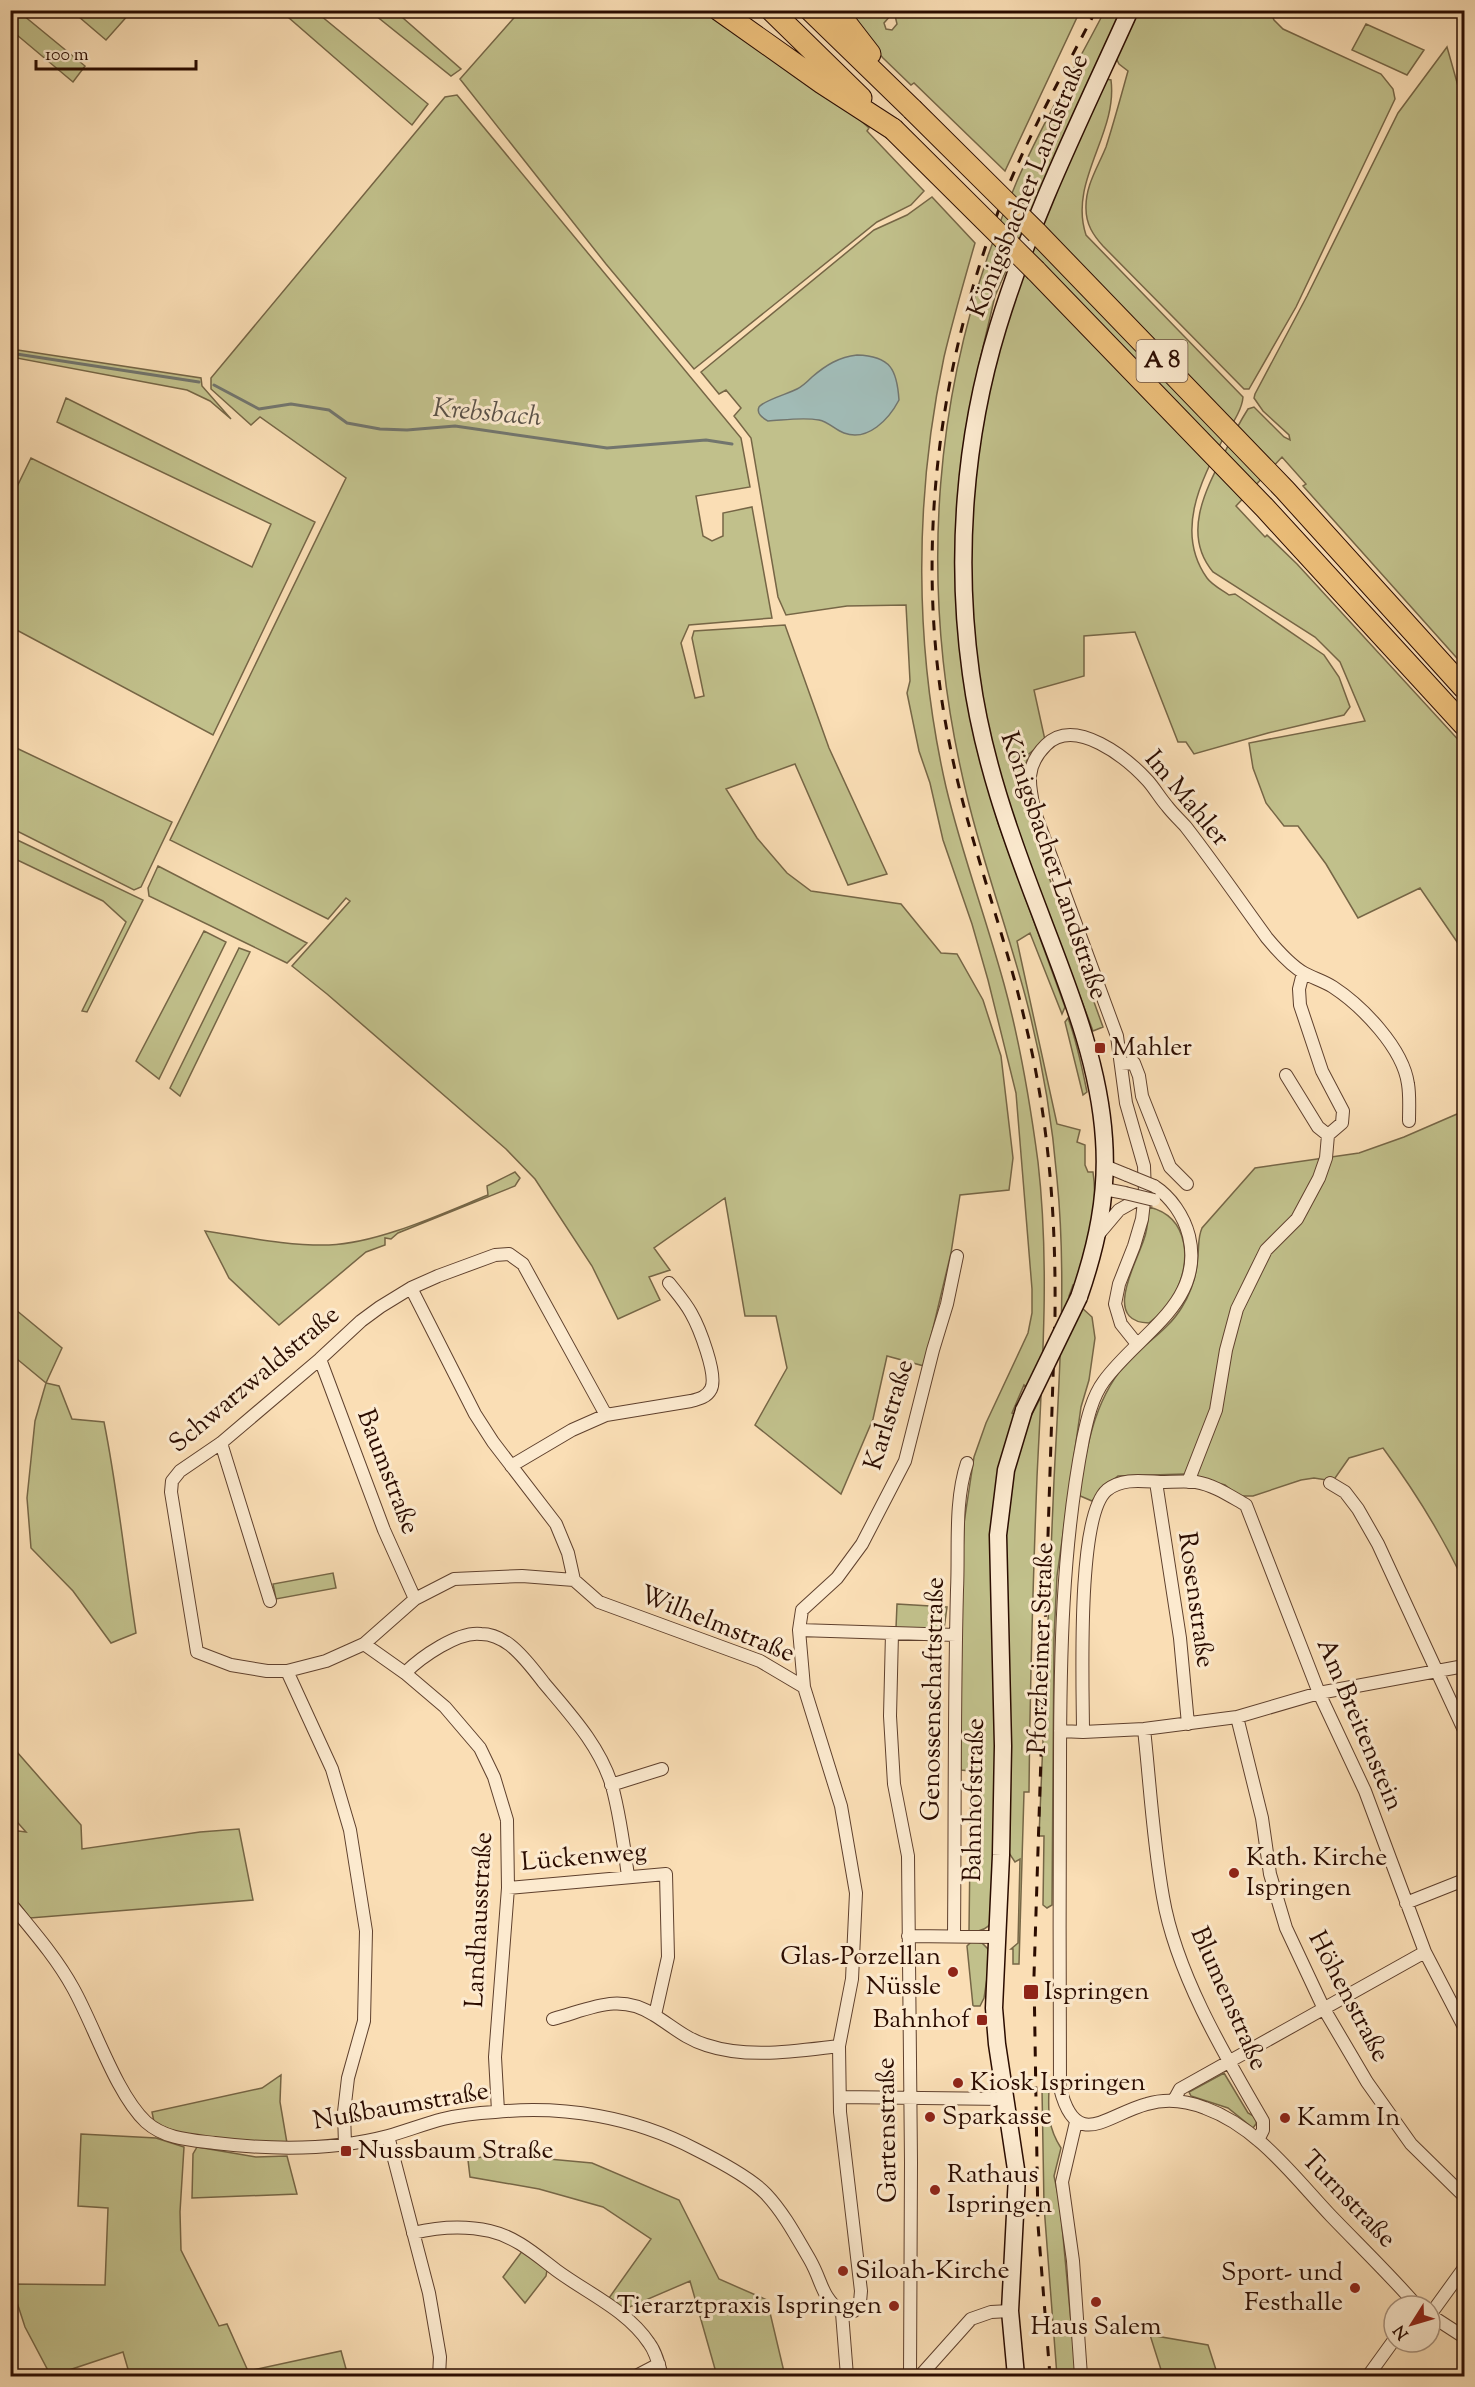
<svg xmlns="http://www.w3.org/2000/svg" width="1475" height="2387" viewBox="0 0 1475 2387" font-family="'Sorts Mill Goudy',serif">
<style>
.green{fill:#c1c08b;stroke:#766646;stroke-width:1.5}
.water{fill:#a1bbb6;stroke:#72756d;stroke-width:1.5}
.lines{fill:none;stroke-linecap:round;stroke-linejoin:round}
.stream{stroke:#72756d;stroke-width:3}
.minor-casing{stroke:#5f402d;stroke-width:14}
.secondary-casing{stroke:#2b0c00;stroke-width:19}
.motorway-casing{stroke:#2b0c00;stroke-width:23}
.minor{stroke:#fceacf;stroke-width:12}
.secondary{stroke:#fceacf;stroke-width:16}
.motorway{stroke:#edbf7a;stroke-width:21}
.rail{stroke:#2b0c00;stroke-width:3;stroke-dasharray:10 10;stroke-linecap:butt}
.minor-bridge-casing{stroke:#5f402d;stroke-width:14;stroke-linecap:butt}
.secondary-bridge-casing{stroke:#2b0c00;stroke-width:19;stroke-linecap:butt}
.motorway-bridge-casing{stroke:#2b0c00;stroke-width:23;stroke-linecap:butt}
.minor-bridge{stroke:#fceacf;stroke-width:12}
.secondary-bridge{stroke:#fceacf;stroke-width:16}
.motorway-bridge{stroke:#edbf7a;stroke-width:21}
.poi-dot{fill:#8f2418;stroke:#fceacf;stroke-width:2}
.labels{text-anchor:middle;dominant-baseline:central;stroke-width:6;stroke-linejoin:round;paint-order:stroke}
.shield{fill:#fceacf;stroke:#6a4f3e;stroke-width:1.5}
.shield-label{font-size:24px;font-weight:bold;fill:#2b0c00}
.street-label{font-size:26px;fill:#2b0c00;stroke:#fceacf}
.poi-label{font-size:26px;fill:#2b0c00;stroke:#fceacf;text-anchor:start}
.water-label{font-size:27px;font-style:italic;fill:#5a5249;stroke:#fceacf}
</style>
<rect width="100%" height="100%" fill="#fadeb5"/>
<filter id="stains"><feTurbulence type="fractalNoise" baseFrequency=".00333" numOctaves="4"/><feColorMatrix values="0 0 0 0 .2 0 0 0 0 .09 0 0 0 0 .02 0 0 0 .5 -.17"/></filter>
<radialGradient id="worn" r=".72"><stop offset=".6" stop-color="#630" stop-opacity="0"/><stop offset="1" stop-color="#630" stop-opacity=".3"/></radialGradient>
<path class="green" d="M127,10L130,13L106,40L72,11Z
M1122,10L1059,148L995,296L979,364L962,667L976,743L998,823L1065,1007L1062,1014L1030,933L1017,941L1057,1124L1080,1130L1077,1142L1085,1145V1165L1088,1172H1093C1099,1211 1087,1249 1076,1286L1073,1285L1069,1296L1092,1317L1095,1338L1089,1380L1081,1407L1057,1576L1054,1638L1052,1905L1047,1908L1043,1905L1044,1836H1039C1045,1717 1049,1598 1054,1480C1059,1379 1067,1279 1057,1179C1052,1118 1041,1055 1025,995C1007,928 983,863 967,796C916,588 931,378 1017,181C1042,123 1074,70 1103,14L1106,15L1108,11Z
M10,11H18L85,66L73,82L11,30Z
M281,11H315L428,104L412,125Z
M370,11H395L461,69L451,76Z
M520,11H711L851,112L869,128L867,131L924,191L911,205L877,222L694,369L606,264L460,79Z
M841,11H890L891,15L884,23L886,29L892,30L897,24L894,11H1080L1005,171L914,83L911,85L883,58Z
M1137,11H1270L1274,20L1283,29L1381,74L1393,89L1395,99L1296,307L1249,389H1244L1103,246C1093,235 1086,224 1086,209C1085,186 1098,167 1106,147C1114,122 1121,96 1128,71L1119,64L1116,58Z
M1366,24L1424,50L1407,75L1352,50Z
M1447,47L1464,107V666L1303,486L1306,484L1282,457L1236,506L1265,537L1267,535L1297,564L1464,746V952L1420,888L1358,918L1326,864L1298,826H1284L1266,803L1253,768L1249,743L1365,721L1340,662L1315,637L1213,572C1182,535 1205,491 1224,454C1231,439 1239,423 1248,409L1254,407L1284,437L1290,440L1289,435L1263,411L1254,398L1255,394L1307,296L1398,113Z
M1106,79L1111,80C1118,134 1068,181 1086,235L1243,397C1242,411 1230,427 1223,439C1200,482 1175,533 1207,578C1212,585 1222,590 1229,595L1235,594L1324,655L1339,677L1350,707L1344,715L1268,733L1194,754L1186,742H1178L1135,632L1084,636V676L1034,690L1045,740L1029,754L1020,783L1036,841L1103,1027L1093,1031C1064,953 1032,876 1007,796C999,772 988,746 983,720C961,597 965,454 1002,334C1029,246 1068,162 1106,79Z
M457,95L741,438L750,487L696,496L703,536L712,541L723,536V513L752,507L772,618L689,625L681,643L695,698L704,696L692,638L694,631L785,625L829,748L887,874L848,885L795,764L726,789L757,838L787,873L811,891L901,904L941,953L957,954L983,1000L1001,1056L1013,1158L1009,1190L960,1195L951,1253L924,1366L887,1356L873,1419L841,1494L755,1425L787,1368L776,1316H745L725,1198L654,1248L670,1270L649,1277L660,1300L618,1319L592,1266L535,1179L506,1149L327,994L292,966L350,901L346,898L328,919L170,840L346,478L260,417L251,425L211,389V378L445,97Z
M932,197L975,243C964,281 953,319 944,357C914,498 914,647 946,787C962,854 986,918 1004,984C1020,1042 1030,1102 1038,1162C1050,1266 1042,1372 1037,1477C1033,1582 1030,1687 1029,1792H1024L1019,1964H1013V1949H1011L1018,1943L1020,1859L1015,1862L1007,1850L1004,1554L1011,1476L1029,1420L1041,1397L1024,1385L1012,1413L1015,1414L1007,1441L991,1923C986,1930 977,1932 969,1931L971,1771L961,1770L960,1645L964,1523L974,1457L986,1423L1028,1333L1032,1313V1289L1016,1093L988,980L972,924L943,840L930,783L919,751L907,693L910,681L906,605L847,606L786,615L778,597L751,438L734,416L741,408L726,390L719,394L701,372L874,230L907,215Z
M11,349L201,378L202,386L231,419L210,401L187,390L11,357Z
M66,398L315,522L213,735L11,627V499L31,458L252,567L271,524L57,422Z
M10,745L172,822L141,887L134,890L11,828Z
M11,837L143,900L87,1012L82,1011L126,922L103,901L11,857Z
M158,866L307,943L287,963L149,896L148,888Z
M204,931L226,942L159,1079L136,1061Z
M239,948L250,952L180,1096L170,1088Z
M1068,1018C1077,1042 1082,1067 1087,1092L1083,1095L1065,1022Z
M1464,1111V1582C1442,1535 1414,1490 1383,1448L1349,1458L1333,1481L1314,1478L1301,1480L1253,1496H1239L1225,1485L1185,1474L1118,1476L1102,1489L1092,1501L1078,1495C1087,1447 1094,1397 1130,1359C1147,1342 1169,1329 1182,1307C1192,1291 1197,1274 1198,1255C1199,1244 1198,1237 1202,1228L1255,1168L1359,1153L1404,1137Z
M515,1172L520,1178L515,1186L398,1233L391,1239L385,1238V1245L366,1252L279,1325L229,1278L205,1231C246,1237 288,1246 329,1245C379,1243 441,1214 488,1195L487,1186Z
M1149,1207C1190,1217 1192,1263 1174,1295C1168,1306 1159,1315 1149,1323C1101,1322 1137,1262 1144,1239C1148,1229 1148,1218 1149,1207Z
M10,1305L62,1348L46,1383L59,1386L72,1419L104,1422C118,1492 125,1562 136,1633L111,1643L73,1591L31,1548L27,1498L35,1421L46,1383L11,1354Z
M333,1573L336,1588L276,1599L273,1584Z
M897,1604L947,1607L944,1629L896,1628Z
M10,1744L81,1825L82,1849L200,1832L239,1829L253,1900L30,1918L11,1894V1830L26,1832L11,1815Z
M972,1941L982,1943L988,1949L990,1958L984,1998L980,2006H973L967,1946Z
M1224,2073L1248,2113L1257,2118L1256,2124L1253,2128L1228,2108L1191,2096L1189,2092Z
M281,2075L280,2102L287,2143C250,2145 186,2141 154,2122L152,2112L262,2088Z
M1042,2089H1049C1048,2112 1048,2128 1061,2148L1054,2176L1060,2204L1076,2376H1057L1044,2206Z
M81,2134L156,2138L184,2147L180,2212L181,2250L219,2326L227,2324L248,2371L341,2351L348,2376H130L123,2352L51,2376L25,2327L11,2284L105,2285L108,2208L78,2206Z
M197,2147L256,2157L287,2156L297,2194L192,2198L193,2154Z
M495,2154L592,2163L679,2200L719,2279L767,2300L785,2376H717L690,2281L625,2309L609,2298L651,2239L603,2207L539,2189L470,2177L468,2160Z
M523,2250L547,2270L546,2276L525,2303L503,2277Z
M1150,2335L1208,2345L1218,2376H1163Z"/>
<path class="water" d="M857,355C891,356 897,370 899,400C889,419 868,442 844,433C835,430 829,422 819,420C803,417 785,420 768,421C763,418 756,414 759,407C762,401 790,393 797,389C803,386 807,382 812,377C826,365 839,357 857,355Z"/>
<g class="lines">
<path class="stream" d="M10,353L199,382
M214,385L259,409L291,404L329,410L347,423L380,429L407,430L455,426L607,448L706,440L732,444"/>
<g class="minor-casing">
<path id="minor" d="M1121,1064L1134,1063L1139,1076L1142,1096L1170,1167L1187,1184
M1286,1075L1318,1127L1328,1135L1342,1123L1343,1111L1322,1071L1300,1005L1299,989L1303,973
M1105,1166L1127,1175
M1154,1186C1171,1197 1184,1216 1189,1236C1205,1303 1138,1334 1104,1381C1092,1397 1087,1420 1083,1439C1062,1547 1060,1657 1060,1768C1059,1875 1060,1981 1060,2088C1076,2152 1106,2115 1147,2104C1167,2098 1187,2101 1205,2108C1258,2127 1294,2177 1332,2217C1361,2247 1390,2275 1417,2306
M1104,1189L1125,1193
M1097,1236L1119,1210L1142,1197
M411,1288L475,1414L493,1442L556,1524L568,1553L574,1580L599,1602L760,1661L804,1687L841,1806L856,1893L852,1979L839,2046L840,2112L861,2291L860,2302L854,2311L842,2313
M1137,1344L1121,1324L1115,1304L1119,1284L1134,1246L1142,1219L1145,1193L1144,1166L1126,1103L1117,1036L1035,813C1029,785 1024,767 1046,745C1075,716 1127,758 1148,781C1155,789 1160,798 1167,806C1173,814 1180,820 1186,827C1214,863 1240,901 1267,938C1277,950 1290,965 1304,973C1313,978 1324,981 1333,987C1362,1006 1403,1048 1408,1084C1410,1096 1409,1109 1409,1121
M320,1359L384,1530L415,1599
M221,1443L270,1601
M511,1466L572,1430L606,1415L691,1401C699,1399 707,1397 711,1389C718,1375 699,1327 691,1313C685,1302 676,1292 669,1283
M1156,1482L1180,1638L1188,1724
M1188,1482L1216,1410L1226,1350L1237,1309L1266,1250L1297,1219L1319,1178L1326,1158L1328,1135
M1330,1483L1345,1492L1358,1509L1378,1544L1464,1730
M574,1580L522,1576L454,1579L415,1599L364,1644L326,1661L287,1671H267L231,1665L197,1652L171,1492L172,1481L180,1471L221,1443L320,1359L361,1321L380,1307L411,1288L438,1276L495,1255L509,1254L523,1264L606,1415
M799,1630L956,1635
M892,1633L890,1716L894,1784L908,1856L911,2162L910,2376
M364,1644L405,1673L445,1707L480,1748L494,1777L507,1820L508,1888L495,2057L498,2111
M287,1671L332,1769L350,1830L366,1931L364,2021L348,2078L344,2112L345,2145
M405,1673C421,1657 458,1631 481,1634C491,1634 502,1639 510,1645C523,1655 534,1670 544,1683C570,1714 600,1746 612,1786C620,1815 624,1846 628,1876
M804,1687L799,1630L802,1610L837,1578L862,1544L905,1461L933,1350L947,1304L957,1256
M1237,1717L1262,1818L1270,1874L1286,1928L1324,2009L1367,2082L1411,2144L1464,2196
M1144,1729C1150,1784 1153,1841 1163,1897C1176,1973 1224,2054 1263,2121V2130L1258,2140
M1060,1731L1083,1732L1144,1729L1237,1717L1319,1693L1464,1666
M1083,1732C1083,1688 1076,1516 1107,1490C1122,1478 1141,1481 1160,1482C1171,1482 1185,1481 1196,1482C1214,1485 1230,1496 1246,1505L1319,1693L1365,1791L1425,1952L1464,2027
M611,1785L662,1769
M508,1888L666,1874L668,1957L655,2015
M10,1903C32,1930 56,1957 73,1988C94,2025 116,2094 146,2122C165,2139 190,2140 215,2143C273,2150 331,2151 388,2136C406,2131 424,2124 443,2119C460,2115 478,2113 495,2112C564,2105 634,2117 695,2149C717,2160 750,2177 766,2194C784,2213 797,2238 810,2260C823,2283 820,2295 842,2313L847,2376
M1406,1903L1464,1880
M954,1935C955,1820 954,1705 957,1590C959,1549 954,1502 967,1463
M908,1936L996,1937
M553,2019C590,2009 619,1992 654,2015C672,2026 686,2039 706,2045C748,2059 795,2051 839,2046
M840,2097L1005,2099
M1174,2100L1180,2089L1425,1952
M1076,2122L1062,2182L1073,2261L1081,2376
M388,2136L429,2293L440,2357L439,2376
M413,2233C438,2227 464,2225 490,2231C516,2237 535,2254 556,2270C587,2293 627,2310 649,2343C656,2352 659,2365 662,2376
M1464,2268L1430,2315L1464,2337
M636,2376L659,2364
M920,2376L971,2319L991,2312L1010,2311
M1368,2376L1394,2340"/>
</g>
<g class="secondary-casing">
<path id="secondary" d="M1079,1297C1097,1245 1108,1194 1104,1139C1099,1060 1067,985 1040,913C1010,835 982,757 971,674C955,559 964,438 998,327C1031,218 1083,114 1130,10
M1016,2376L1010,2311L1017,2176L997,2044L994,2008L1001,1855L1003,1746L998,1535L1006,1470L1024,1410"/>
</g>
<g class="motorway-casing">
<path id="motorway" d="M719,10L822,83L893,129
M771,10L861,98
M810,10L912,109
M836,10L870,54
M1037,233L1285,490L1464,688
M1036,271L1265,508L1464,725"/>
</g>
<use href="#minor" class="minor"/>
<use href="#secondary" class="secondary"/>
<use href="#motorway" class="motorway"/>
<path class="rail" d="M1050,2376L1038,2225L1034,1976L1055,1315C1056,1218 1049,1121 1026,1026C1005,933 970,845 951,751C913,572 934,382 998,212C1024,142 1062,76 1096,10"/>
<g class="minor-bridge-casing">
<path id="minor-bridge" d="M1127,1175L1154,1186
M1125,1193L1154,1200"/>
</g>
<g class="secondary-bridge-casing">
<path id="secondary-bridge" d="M1024,1410L1079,1297"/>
</g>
<g class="motorway-bridge-casing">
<path id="motorway-bridge" d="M912,109L1037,233
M893,129L1036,271"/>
</g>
<use href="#minor-bridge" class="minor-bridge"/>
<use href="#secondary-bridge" class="secondary-bridge"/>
<use href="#motorway-bridge" class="motorway-bridge"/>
</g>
<g class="poi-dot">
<rect x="1094" y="1042" width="12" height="12" rx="3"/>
<circle cx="1234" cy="1873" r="6"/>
<circle cx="953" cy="1972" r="6"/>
<rect x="1023" y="1984" width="16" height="16" rx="3"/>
<rect x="976" y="2014" width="12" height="12" rx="3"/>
<circle cx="958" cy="2083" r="6"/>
<circle cx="930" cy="2117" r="6"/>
<circle cx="1285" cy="2118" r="6"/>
<rect x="340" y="2145" width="12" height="12" rx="3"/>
<circle cx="935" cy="2190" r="6"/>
<circle cx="843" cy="2271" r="6"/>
<circle cx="1355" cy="2288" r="6"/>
<circle cx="1096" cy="2302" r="6"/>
<circle cx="894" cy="2306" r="6"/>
</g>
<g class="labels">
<rect class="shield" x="1136.5" y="340" width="51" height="42" rx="4.5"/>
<g class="shield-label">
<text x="1162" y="361">A 8</text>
</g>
<g class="street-label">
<text transform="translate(1029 186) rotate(-68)">Königsbacher Landstraße</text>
<text transform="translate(1186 799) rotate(50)">Im Mahler</text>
<text transform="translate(1053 866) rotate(71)">Königsbacher Landstraße</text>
<text transform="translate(255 1380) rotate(-40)">Schwarzwaldstraße</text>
<text transform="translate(890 1415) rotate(-73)">Karlstraße</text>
<text transform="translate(387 1472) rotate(69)">Baumstraße</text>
<text transform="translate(1195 1600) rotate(82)">Rosenstraße</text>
<text transform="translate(717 1625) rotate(22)">Wilhelmstraße</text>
<text transform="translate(1042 1648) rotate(-88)">Pforzheimer Straße</text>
<text transform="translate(934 1699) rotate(-89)">Genossenschaftstraße</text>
<text transform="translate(1359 1725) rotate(67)">Am Breitenstein</text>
<text transform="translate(975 1800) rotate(-89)">Bahnhofstraße</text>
<text transform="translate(584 1858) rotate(-5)">Lückenweg</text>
<text transform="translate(480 1920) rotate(-87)">Landhausstraße</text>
<text transform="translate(1348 1997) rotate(62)">Höhenstraße</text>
<text transform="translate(1228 1999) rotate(66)">Blumenstraße</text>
<text transform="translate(401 2107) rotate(-10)">Nußbaumstraße</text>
<text transform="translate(888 2130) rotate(-91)">Gartenstraße</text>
<text transform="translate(1348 2200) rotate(46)">Turnstraße</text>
</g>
<g class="poi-label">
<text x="1112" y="1048">Mahler</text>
<text x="1246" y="1858">Kath. Kirche<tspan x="1246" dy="30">Ispringen</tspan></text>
<text x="941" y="1957" text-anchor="end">Glas-Porzellan<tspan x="941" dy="30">Nüssle</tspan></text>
<text x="1044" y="1992">Ispringen</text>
<text x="970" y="2020" text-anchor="end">Bahnhof</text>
<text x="970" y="2083">Kiosk Ispringen</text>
<text x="942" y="2117">Sparkasse</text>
<text x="1297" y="2118">Kamm In</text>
<text x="358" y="2151">Nussbaum Straße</text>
<text x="947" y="2175">Rathaus<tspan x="947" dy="30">Ispringen</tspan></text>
<text x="855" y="2271">Siloah-Kirche</text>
<text x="1343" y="2273" text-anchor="end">Sport- und<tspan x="1343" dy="30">Festhalle</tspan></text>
<text x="882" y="2306" text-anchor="end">Tierarztpraxis Ispringen</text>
<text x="1096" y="2327" text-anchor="middle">Haus Salem</text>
</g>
<g class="water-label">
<text transform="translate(487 414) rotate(5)">Krebsbach</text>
</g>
</g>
<rect width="1475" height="2387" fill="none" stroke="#fadeb5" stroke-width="36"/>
<rect x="12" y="12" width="1451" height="2363" fill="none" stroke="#2b0c00" stroke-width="3"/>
<rect x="18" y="18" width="1439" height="2351" fill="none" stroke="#2b0c00" stroke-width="1.5"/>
<g transform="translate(1412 2324) rotate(233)"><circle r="28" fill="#fceacf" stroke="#a8917c" stroke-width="1.5"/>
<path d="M0-4.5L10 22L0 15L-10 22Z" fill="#8f2418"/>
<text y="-9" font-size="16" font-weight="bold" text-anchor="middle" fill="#2b0c00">N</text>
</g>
<path d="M36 60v9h160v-9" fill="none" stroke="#2b0c00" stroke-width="3"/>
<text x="45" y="60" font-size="18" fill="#2b0c00" stroke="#fceacf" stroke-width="4.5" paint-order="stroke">100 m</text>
<rect width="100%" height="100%" filter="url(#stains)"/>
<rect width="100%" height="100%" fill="url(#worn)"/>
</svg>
